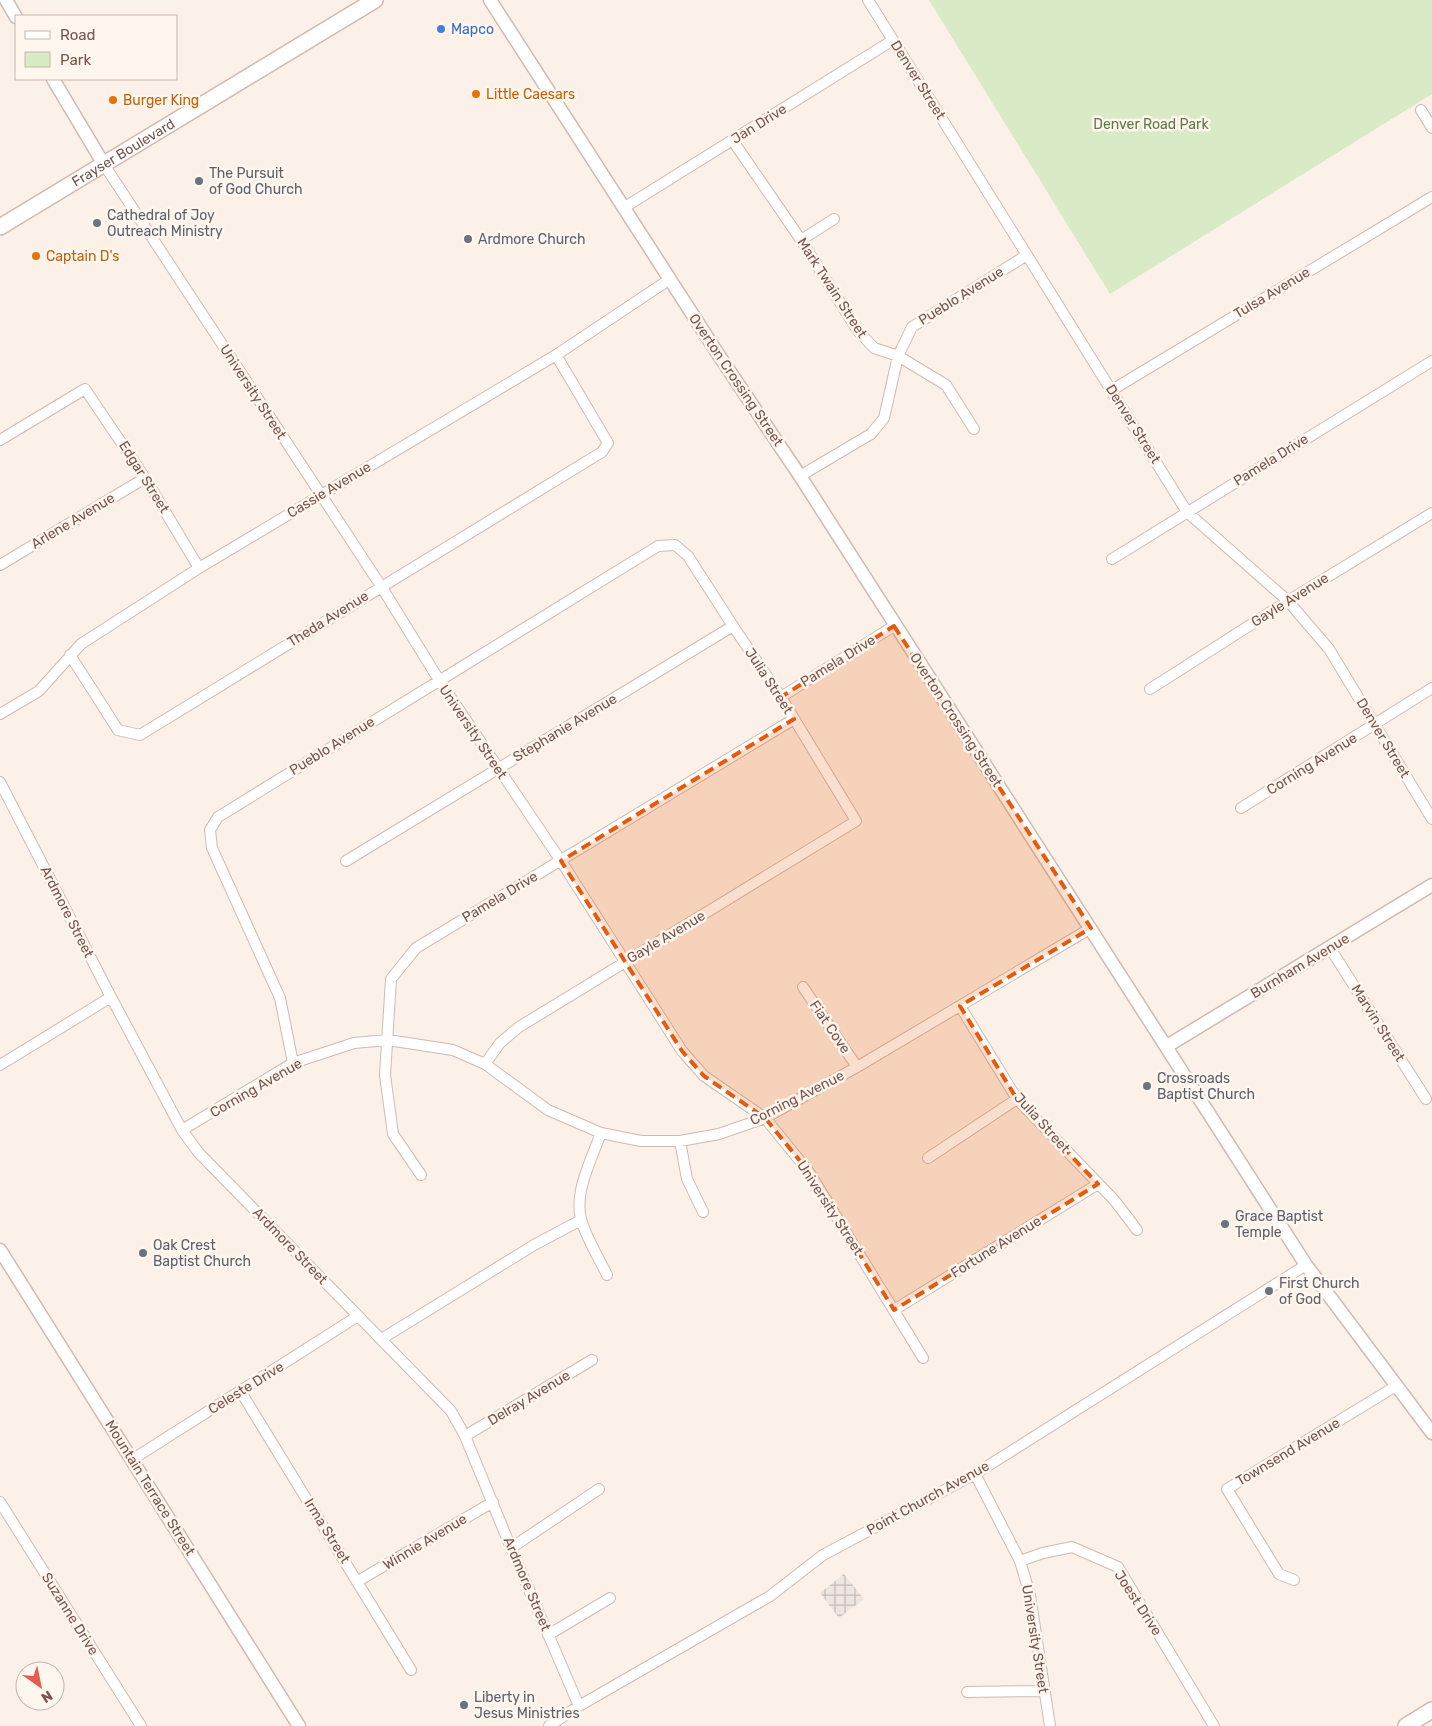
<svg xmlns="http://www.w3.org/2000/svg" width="1432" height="1726" viewBox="0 0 1432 1726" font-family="Rubik,sans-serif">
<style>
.industrial{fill:url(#industrial-grid)}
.green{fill:#d9eac6}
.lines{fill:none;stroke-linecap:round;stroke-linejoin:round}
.minor-casing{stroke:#d0bab0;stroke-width:12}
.tertiary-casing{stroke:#d0bab0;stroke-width:15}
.secondary-casing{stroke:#d3b9ae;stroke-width:18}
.minor{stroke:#fff;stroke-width:10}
.tertiary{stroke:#fff;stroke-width:12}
.secondary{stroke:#fff;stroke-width:15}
.marked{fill:#e8590c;fill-opacity:0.2;stroke:#e8590c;stroke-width:4;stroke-dasharray:10 6;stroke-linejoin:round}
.shop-dot{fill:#3f7fe0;stroke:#fff6ee;stroke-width:2}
.food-dot{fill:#e8710a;stroke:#fff6ee;stroke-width:2}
.worship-dot{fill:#6b7280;stroke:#fff6ee;stroke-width:2}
.labels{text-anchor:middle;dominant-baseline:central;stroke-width:5;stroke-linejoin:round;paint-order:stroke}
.shop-label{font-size:14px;fill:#366cbe;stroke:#fff6ee;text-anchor:start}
.street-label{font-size:14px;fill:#76554c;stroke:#fff6ee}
.food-label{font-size:14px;fill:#c56008;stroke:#fff6ee;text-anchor:start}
.park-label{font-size:14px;fill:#5c7b43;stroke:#fff6ee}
.worship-label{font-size:14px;fill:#5b616d;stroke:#fff6ee;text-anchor:start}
</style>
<defs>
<pattern id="industrial-grid" width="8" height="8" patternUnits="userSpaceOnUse" patternTransform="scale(1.25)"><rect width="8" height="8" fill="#ede5e1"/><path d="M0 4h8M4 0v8" fill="none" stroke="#c5bcb9"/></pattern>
</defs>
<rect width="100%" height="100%" fill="#fcf1e8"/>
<path class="industrial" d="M844,1574L864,1599L839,1618L820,1593Z"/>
<path class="green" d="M929,0H1432V94L1110,294Z"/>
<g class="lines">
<g class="minor-casing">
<path id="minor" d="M868,0L1187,512L1288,601L1329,649L1432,819
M1421,110L1432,128
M733,141L801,240L858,331L874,348L898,356L946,385L974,429
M103,163L381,586L439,680L561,861L682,1051L704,1076L765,1118L809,1172L923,1358
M625,207L893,40
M801,240L834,219
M1112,390L1432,197
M0,440L85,389L145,478L199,568
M800,476L871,434L884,418L898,356L912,327L1027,255
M1112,559L1432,361
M0,565L145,478
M70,655L118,730L140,735L602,452L608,443L556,355
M1150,689L1288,601L1432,513
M781,697L894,626
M0,714L39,691L81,644L199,568L556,355L670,279
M0,782L111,997L182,1130L198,1152L451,1411L465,1436L511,1548L579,1706
M1241,808L1432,688
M346,861L733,626
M1330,948L1426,1099
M803,987L857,1067
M960,1006L1017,1099L1115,1201L1137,1230
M293,1063L280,998L212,848L210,830L218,817L658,546L675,545L688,556L733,626L781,697L856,821L519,1027L500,1043L485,1064
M0,1065L111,997
M182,1130L293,1063L354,1043L388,1040L453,1050L485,1064L548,1110L601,1133L641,1141H680L719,1134L765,1118L857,1067L1091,928
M601,1133C592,1158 574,1192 581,1219C586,1238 599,1258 607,1275
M680,1141L687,1179L703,1212
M928,1158L1017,1099
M421,1175L393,1134L385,1075L391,979L416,948L794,719
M894,1310L1098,1184
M383,1338L534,1245L581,1220
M241,1392L411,1670
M465,1436L592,1360
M133,1459L358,1316
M975,1474L1020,1561L1030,1595L1050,1726
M0,1502L141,1726
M511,1548L599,1489
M1020,1561L1043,1553L1072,1547L1118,1567L1214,1726
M1294,1580L1279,1574L1227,1489L1396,1386
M358,1581L493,1502
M548,1635L610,1598
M967,1692L1043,1691
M549,1726L579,1706L770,1596L823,1555L975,1474L1306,1265"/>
</g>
<g class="tertiary-casing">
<path id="tertiary" d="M6,0L16,17
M490,0L718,354L800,476L1306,1265L1432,1433
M53,79L103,163
M1167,1046L1432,885
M0,1250L299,1726"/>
</g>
<g class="secondary-casing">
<g id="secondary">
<path id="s1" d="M0,227L375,0"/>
<path d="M1406,1726L1432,1710"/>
</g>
</g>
<use href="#minor" class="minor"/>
<use href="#tertiary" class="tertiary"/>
<use href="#secondary" class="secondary"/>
</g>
<path class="marked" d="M894,626L1091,928L960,1006L1017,1099L1098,1184L894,1310L809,1172L765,1118L704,1076L682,1051L561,861L794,719L781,697Z"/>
<circle class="shop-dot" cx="441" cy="29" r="5"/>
<g class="food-dot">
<circle cx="476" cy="94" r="5"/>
<circle cx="113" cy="100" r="5"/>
<circle cx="36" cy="256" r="5"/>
</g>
<g class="worship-dot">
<circle cx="199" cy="181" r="5"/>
<circle cx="97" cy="223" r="5"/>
<circle cx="468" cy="239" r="5"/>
<circle cx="1147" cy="1086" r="5"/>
<circle cx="1225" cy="1224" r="5"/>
<circle cx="143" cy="1253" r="5"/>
<circle cx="1269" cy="1291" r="5"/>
<circle cx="464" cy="1705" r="5"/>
</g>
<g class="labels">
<g class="shop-label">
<text x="451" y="29">Mapco</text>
</g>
<g class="street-label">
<text transform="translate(918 80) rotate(58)">Denver Street</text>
<text transform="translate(759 124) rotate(-32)">Jan Drive</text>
<text stroke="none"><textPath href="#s1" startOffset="144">Frayser Boulevard</textPath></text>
<text transform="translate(832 288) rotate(57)">Mark Twain Street</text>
<text transform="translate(1272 293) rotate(-31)">Tulsa Avenue</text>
<text transform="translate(961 296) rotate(-32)">Pueblo Avenue</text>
<text transform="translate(736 380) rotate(56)">Overton Crossing Street</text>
<text transform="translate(253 392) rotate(57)">University Street</text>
<text transform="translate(1133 424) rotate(58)">Denver Street</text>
<text transform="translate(1271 460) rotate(-32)">Pamela Drive</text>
<text transform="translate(144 477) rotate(58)">Edgar Street</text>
<text transform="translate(329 490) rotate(-31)">Cassie Avenue</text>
<text transform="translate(73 521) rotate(-31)">Arlene Avenue</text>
<text transform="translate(1290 600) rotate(-32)">Gayle Avenue</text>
<text transform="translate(328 619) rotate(-32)">Theda Avenue</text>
<text transform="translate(838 661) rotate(-32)">Pamela Drive</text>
<text transform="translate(769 681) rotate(57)">Julia Street</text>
<text transform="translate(956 720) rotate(57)">Overton Crossing Street</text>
<text transform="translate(565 728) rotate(-31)">Stephanie Avenue</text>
<text transform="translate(473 732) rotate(56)">University Street</text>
<text transform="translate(1383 738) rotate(59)">Denver Street</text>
<text transform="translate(332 746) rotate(-32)">Pueblo Avenue</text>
<text transform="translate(1312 764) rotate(-32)">Corning Avenue</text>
<text transform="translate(500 897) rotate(-31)">Pamela Drive</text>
<text transform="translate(67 912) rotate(63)">Ardmore Street</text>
<text transform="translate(666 937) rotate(-31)">Gayle Avenue</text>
<text transform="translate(1300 966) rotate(-31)">Burnham Avenue</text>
<text transform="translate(1378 1023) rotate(58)">Marvin Street</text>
<text transform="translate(830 1027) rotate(56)">Fiat Cove</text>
<text transform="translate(256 1088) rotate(-30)">Corning Avenue</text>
<text transform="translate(797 1098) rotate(-27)">Corning Avenue</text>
<text transform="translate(1042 1123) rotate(48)">Julia Street</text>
<text transform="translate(830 1208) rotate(57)">University Street</text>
<text transform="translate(290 1246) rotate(46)">Ardmore Street</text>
<text transform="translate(996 1247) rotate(-32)">Fortune Avenue</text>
<text transform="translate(246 1388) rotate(-32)">Celeste Drive</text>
<text transform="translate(529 1398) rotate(-31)">Delray Avenue</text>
<text transform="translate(1288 1452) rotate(-31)">Townsend Avenue</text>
<text transform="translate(150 1488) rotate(58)">Mountain Terrace Street</text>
<text transform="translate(928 1498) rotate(-29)">Point Church Avenue</text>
<text transform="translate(327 1531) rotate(58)">Irma Street</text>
<text transform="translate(425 1542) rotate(-31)">Winnie Avenue</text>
<text transform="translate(527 1584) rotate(67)">Ardmore Street</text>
<text transform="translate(1138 1603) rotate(57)">Joest Drive</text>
<text transform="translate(70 1614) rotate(58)">Suzanne Drive</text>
<text transform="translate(1035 1639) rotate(81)">University Street</text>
</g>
<g class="food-label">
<text x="486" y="94">Little Caesars</text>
<text x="123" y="100">Burger King</text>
<text x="46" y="256">Captain D's</text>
</g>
<g class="park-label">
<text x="1151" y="124">Denver Road Park</text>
</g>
<g class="worship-label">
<text x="209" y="173">The Pursuit<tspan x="209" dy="16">of God Church</tspan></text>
<text x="107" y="215">Cathedral of Joy<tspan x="107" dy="16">Outreach Ministry</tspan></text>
<text x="478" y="239">Ardmore Church</text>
<text x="1157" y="1078">Crossroads<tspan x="1157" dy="16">Baptist Church</tspan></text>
<text x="1235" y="1216">Grace Baptist<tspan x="1235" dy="16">Temple</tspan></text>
<text x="153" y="1245">Oak Crest<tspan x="153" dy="16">Baptist Church</tspan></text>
<text x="1279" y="1283">First Church<tspan x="1279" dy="16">of God</tspan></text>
<text x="474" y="1697">Liberty in<tspan x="474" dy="16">Jesus Ministries</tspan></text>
</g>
</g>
<rect x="15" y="15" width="162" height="65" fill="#fff6ee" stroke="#c8b6ad"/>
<rect x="25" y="31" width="25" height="8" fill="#ffffff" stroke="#c8b6ad"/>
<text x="60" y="40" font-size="15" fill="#76554c">Road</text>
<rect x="25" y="52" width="25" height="15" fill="#d9eac6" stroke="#c8b6ad"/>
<text x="60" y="65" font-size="15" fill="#76554c">Park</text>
<g transform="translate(40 1686) rotate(147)"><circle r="24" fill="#fff6ee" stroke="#c8b6ad"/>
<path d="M0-4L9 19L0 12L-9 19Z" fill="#e35d4f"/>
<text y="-8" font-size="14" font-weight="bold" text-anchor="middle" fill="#76554c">N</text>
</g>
</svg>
